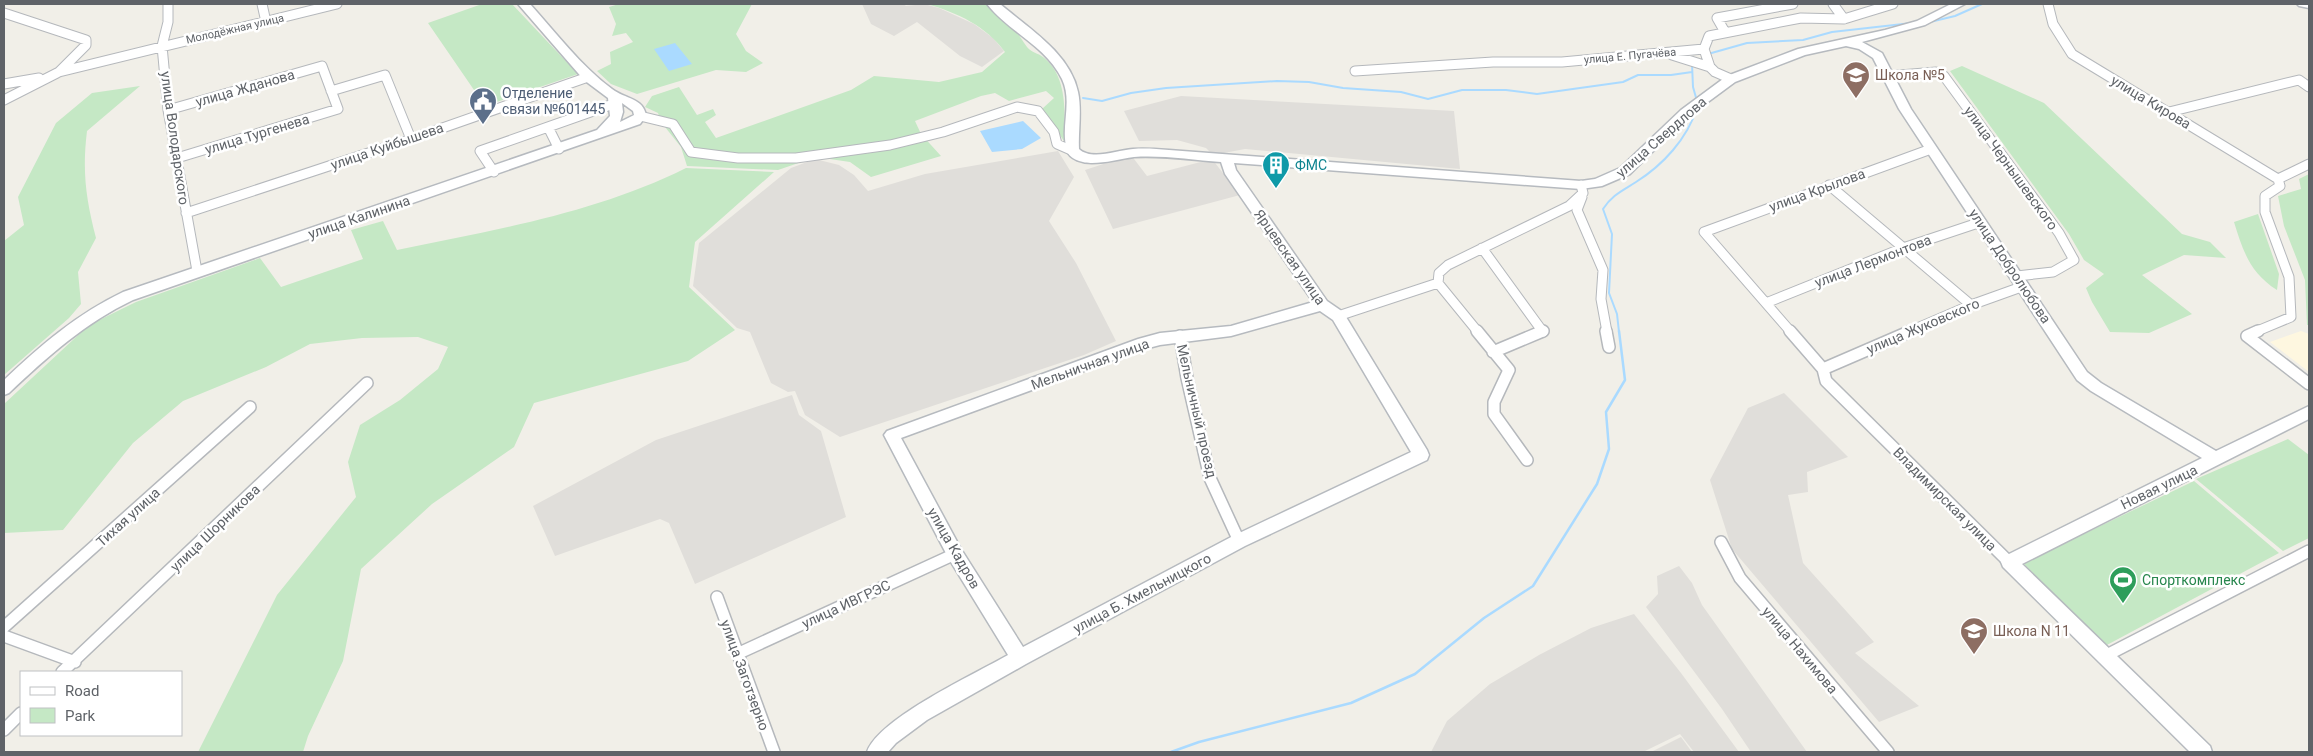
<svg xmlns="http://www.w3.org/2000/svg" width="2313" height="756" viewBox="0 0 2313 756" font-family="Roboto,sans-serif">
<style>
.commercial{fill:#fef7e0}
.industrial{fill:#e0deda}
.green{fill:#c5e8c5}
.water{fill:#aadaff}
.lines{fill:none;stroke-linecap:round;stroke-linejoin:round}
.stream-far1{stroke:#aadaff;stroke-width:2}
.stream{stroke:#aadaff;stroke-width:2.5}
.street-far1-casing{stroke:#b5b8bc;stroke-width:11}
.street-casing{stroke:#b5b8bc;stroke-width:14}
.secondary-casing{stroke:#b6babf;stroke-width:3}
.street-far1{stroke:#fff;stroke-width:9}
.street{stroke:#fff;stroke-width:11}
.secondary{fill:#fff;fill-rule:evenodd}
.labels{text-anchor:middle;dominant-baseline:central;stroke-width:5;stroke-linejoin:round;paint-order:stroke}
.far-street-label{font-size:11px;fill:#5f6368;stroke:#fff}
.education-label{font-size:14px;fill:#785e54;stroke:#fff;text-anchor:start}
.street-label{font-size:14px;fill:#5f6368;stroke:#fff}
.service-label{font-size:14px;fill:#4e5e75;stroke:#fff;text-anchor:start}
.culture-label{font-size:14px;fill:#0d838f;stroke:#fff;text-anchor:start}
.leisure-label{font-size:14px;fill:#27864d;stroke:#fff;text-anchor:start}
</style>
<rect width="100%" height="100%" fill="#f1efe8"/>
<path class="commercial" d="M2301,331L2309,334V372L2270,342Z"/>
<path class="industrial" d="M862,4H903L906,6L924,4L939,8L974,24L993,38L1004,51L982,67L960,56L917,22L894,36L871,24Z
M1181,96L1454,111L1460,169L1245,149L1213,155L1206,148L1177,140L1139,141L1124,111Z
M1058,151L1074,177L1049,221L1076,263L1116,341L1084,355L840,437L805,415L795,391L788,392L771,383L750,332L737,328L693,286L699,243L791,168L815,159L839,165L854,175L868,191L925,174Z
M1131,155L1147,176L1212,159L1240,195L1113,229L1085,170Z
M1784,393L1848,457L1807,472L1808,492L1788,495L1803,563L1874,642L1855,653L1919,706L1879,722L1732,549L1710,480L1748,408Z
M792,395L799,415L821,431L846,517L695,584L669,523L660,519L555,556L533,506L656,440Z
M1679,566L1692,583L1702,605L1807,752H1751L1722,709L1646,607L1658,594L1657,576Z
M1634,614L1681,673L1739,752H1694L1680,734L1643,752H1431L1447,721L1490,684L1539,655L1591,628Z
M1681,737L1692,752H1651Z"/>
<path class="green" d="M482,4H512L578,74L485,106L428,23Z
M619,4H752L736,34L746,51L763,63L746,72L716,70L637,94L611,84L597,71L611,64L610,52L633,42L626,33L612,36L616,24L609,7Z
M927,4H988C997,13 1007,21 1016,31C1020,36 1023,42 1027,47C1032,53 1038,53 1043,57C1068,76 1065,114 1064,141L1042,109L1054,98L1046,91L1009,101L995,93L981,96L915,121L921,134L941,156L871,177L850,162L816,157L778,170L687,166L681,147L661,122L658,113L645,107L652,96L679,87L697,115L713,109L716,115L705,122L716,138L851,90L874,76L939,82L982,72L1005,52C986,26 958,13 927,4Z
M1962,66L2044,103L2182,234L2210,242L2226,258L2184,255L2142,275L2192,314L2149,333L2110,332L2092,302L2086,288L2104,274L2084,260L2069,234L1950,71Z
M140,86L87,131C82,172 86,199 96,238L78,272L81,304L69,318L4,375V241L24,225L18,197L56,123L92,93Z
M686,168L774,172L695,242L689,287L735,330L688,361L534,403L514,447L432,504L361,569L343,661L308,736L303,752H198L277,595L356,497L348,462L360,425L400,400L438,369L448,347L418,337L362,338L310,344L266,367L183,401L133,443L63,530L4,533V404L89,325L136,302L260,258L281,287L363,259L351,230L383,221L397,250C494,230 596,213 686,168Z
M2309,174V325H2307L2305,280L2284,226L2278,196L2301,189L2299,179Z
M2258,214L2279,274L2277,290C2250,273 2243,251 2234,222Z
M2288,439L2309,455V538L2283,551L2196,479Z
M2194,481L2279,553L2105,646L2023,563Z"/>
<path class="water" d="M675,43L692,64L669,71L654,49Z
M1023,121L1041,138L1022,149L992,152L980,131Z"/>
<g class="lines">
<path class="stream-far1" d="M1930,22L1955,16L1982,4
M1708,54L1747,43L1803,40L1832,32L1912,23
M1692,64L1693,87L1697,101
M1083,98L1102,101L1131,93L1166,88L1277,81L1309,82L1343,88L1401,92L1428,99L1462,90H1506L1537,94L1623,82L1638,75H1671L1692,72
M1619,332L1617,314L1609,293L1612,234L1603,209C1612,195 1622,191 1636,182C1663,165 1687,139 1697,108"/>
<path class="stream" d="M1171,752L1199,742L1351,703L1415,674L1484,618L1533,586L1597,484L1609,449L1606,412L1625,380L1619,331"/>
<g class="street-far1-casing">
<path id="street-far1" d="M168,4V22L162,46L168,110L197,271
M262,4L266,22
M1833,4L1844,19
M2048,4L2053,24L2072,54L2278,179
M4,13L86,40V45L59,72
M1725,32L1717,18L1793,4
M1672,55L1710,67L1704,49
M1710,67L1715,72L1731,79
M1355,71L1493,62H1562L1704,49L1709,36L1801,18L1844,19L1893,4
M1888,76L1936,72L1944,76L2059,233L2074,260L2053,272L2017,276
M4,84L39,78
M331,91L385,75L411,139
M4,100L59,72L337,4
M168,110L322,66L338,109L177,158
M2169,112L2299,80L2309,87
M640,116L673,124L691,152L738,158H796L890,145L943,132L1017,107L1038,111L1054,132L1057,144L1073,151
M548,127L559,149
M494,172L480,151L616,103
M2278,179L2309,164
M1829,185L1971,305
M1582,197L1577,210L1603,270L1601,299L1607,332
M186,213L411,139L588,77
M1482,248L1543,332
M1438,283L1478,332
M1766,303L1903,248L1981,222
M1338,316L1438,283L1439,273L1448,265L1569,206L1583,193L1581,185
M1791,332L1704,232L1931,149
M1908,332L1971,305L2024,286
M2255,332L2291,317L2289,277L2265,212V196L2280,186L2278,179"/>
</g>
<g class="street-casing">
<path id="street" d="M1477,331L1509,370L1494,402V414L1527,460
M1606,331L1609,347
M1790,331L1823,369L1826,381L2009,562
M2258,331L2247,336L2309,384
M1180,336L1187,378L1210,478L1239,541
M1493,352L1543,331
M1823,369L1911,331
M1721,542L1740,578L1888,752
M717,597L774,752
M4,627L250,407
M4,636L75,662
M737,654L955,554
M2105,656L2309,551
M62,672L367,383
M4,730L21,713"/>
</g>
<g class="secondary-casing">
<path id="secondary" d="M518,4H530C556,33 581,66 612,89C625,99 644,98 646,116L640,124L133,300C85,323 48,356 9,393L4,395V380C41,345 77,314 123,292L597,130L610,116L608,98L584,80ZM622,103L633,111L634,115L620,122L623,112Z
M987,4H1000C1027,27 1070,53 1078,92C1082,110 1078,131 1079,149C1092,161 1117,150 1133,149C1145,148 1157,149 1169,150L1581,181L1595,179L1620,168L1681,110L1727,76L1798,49L1885,30L1917,21L1951,4H1965L1925,25L1862,42L1882,53L1911,109L2087,372L2101,383L2216,451L2309,406V419L2022,564L2210,746L2212,752H2190L2003,567L2001,562L2003,557L2202,458L2091,391L2077,380L1899,109L1873,58L1859,49L1846,46L1805,55L1735,82L1689,116L1630,174L1602,186L1581,189L1234,163L1236,170L1327,301L1343,312L1427,450L1429,455L1427,460L1245,546L1026,664L927,720L896,743L888,752H867C879,718 975,674 1008,655L949,559L884,435L887,431L1138,339L1160,333L1231,326L1313,302L1225,174L1221,162C1192,160 1162,155 1134,157C1120,159 1106,163 1092,163C1084,163 1069,160 1067,150C1060,127 1073,102 1062,79C1046,46 1009,32 987,4ZM1320,311L1333,320L1411,452L1233,536L1023,647L961,549L901,438L1141,350L1160,345L1231,336Z
M2297,4H2309V8L2299,6Z"/>
</g>
<use href="#street-far1" class="street-far1"/>
<use href="#street" class="street"/>
<use href="#secondary" class="secondary"/>
</g>
<defs>
<g id="school-pin" transform="scale(1.4375)"><path d="M0 17L-7.5 6A9.5 9.5 0 1 1 7.5 6Z" fill="#8d6e63" stroke="#fff"/><path d="M0-5L7-2L0 1L-7-2ZM-4 1L0 2.5L4 1V4Q0 6-4 4Z" fill="#fff"/></g>
<g id="civic-pin" transform="scale(1.4375)"><path d="M0 17L-7.5 6A9.5 9.5 0 1 1 7.5 6Z" fill="#5c6f8a" stroke="#fff"/><path d="M-.6-6.5H3V-4.5H.6V-3L4-1V1h2V6H-6V1h2V-1L-.6-3ZM-1.2 2.5V6h2.4V2.5Z" fill="#fff"/></g>
<g id="building-pin" transform="scale(1.4375)"><path d="M0 17L-7.5 6A9.5 9.5 0 1 1 7.5 6Z" fill="#0f9aa8" stroke="#fff"/><path d="M-4-6H4V6H1V3H-1V6H-4ZM-2.5-4.3h1.7v1.8h-1.7ZM.8-4.3h1.7v1.8H.8ZM-2.5-1h1.7V.8h-1.7ZM.8-1h1.7V.8H.8Z" fill="#fff"/></g>
<g id="stadium-pin" transform="scale(1.4375)"><path d="M0 17L-7.5 6A9.5 9.5 0 1 1 7.5 6Z" fill="#2e9e5b" stroke="#fff"/><path d="M0-5a6.5 5 0 1 0 0 10a6.5 5 0 1 0 0-10ZM-3.5-1.8h7v3.6h-7Z" fill="#fff"/></g>
</defs>
<g fill-rule="evenodd">
<use href="#school-pin" x="1856" y="75"/>
<use href="#civic-pin" x="483" y="101"/>
<use href="#building-pin" x="1276" y="165"/>
<use href="#stadium-pin" x="2123" y="580"/>
<use href="#school-pin" x="1974" y="631"/>
</g>
<g class="labels">
<g class="far-street-label">
<text transform="translate(235 29) rotate(-13)">Молодёжная улица</text>
<text transform="translate(1630 56) rotate(-5)">улица Е. Пугачёва</text>
</g>
<g class="education-label">
<text x="1875" y="75">Школа №5</text>
<text x="1993" y="631">Школа N 11</text>
</g>
<g class="street-label">
<text transform="translate(245 88) rotate(-16)">улица Жданова</text>
<text transform="translate(2151 102) rotate(31)">улица Кирова</text>
<text transform="translate(257 134) rotate(-17)">улица Тургенева</text>
<text transform="translate(1661 137) rotate(-41)">улица Свердлова</text>
<text transform="translate(175 138) rotate(82)">улица Володарского</text>
<text transform="translate(387 146) rotate(-19)">улица Куйбышева</text>
<text transform="translate(2011 168) rotate(54)">улица Чернышевского</text>
<text transform="translate(1817 190) rotate(-20)">улица Крылова</text>
<text transform="translate(359 217) rotate(-19)">улица Калинина</text>
<text transform="translate(1290 257) rotate(55)">Ярцевская улица</text>
<text transform="translate(1873 261) rotate(-21)">улица Лермонтова</text>
<text transform="translate(2010 266) rotate(56)">улица Добролюбова</text>
<text transform="translate(1923 326) rotate(-23)">улица Жуковского</text>
<text transform="translate(1090 364) rotate(-20)">Мельничная улица</text>
<text transform="translate(1197 411) rotate(77)">Мельничный проезд</text>
<text transform="translate(2159 487) rotate(-26)">Новая улица</text>
<text transform="translate(1945 499) rotate(45)">Владимирская улица</text>
<text transform="translate(128 517) rotate(-42)">Тихая улица</text>
<text transform="translate(215 528) rotate(-44)">улица Шорникова</text>
<text transform="translate(954 548) rotate(60)">улица Кадров</text>
<text transform="translate(1142 593) rotate(-28)">улица Б. Хмельницкого</text>
<text transform="translate(846 604) rotate(-25)">улица ИВГРЭС</text>
<text transform="translate(1800 650) rotate(50)">улица Нахимова</text>
<text transform="translate(745 675) rotate(70)">улица Заготзерно</text>
</g>
<g class="service-label">
<text x="502" y="93">Отделение<tspan x="502" dy="16">связи №601445</tspan></text>
</g>
<g class="culture-label">
<text x="1295" y="165">ФМС</text>
</g>
<g class="leisure-label">
<text x="2142" y="580">Спорткомплекс</text>
</g>
</g>
<rect width="2313" height="756" fill="none" stroke="#5f6368" stroke-width="10"/>
<rect x="20" y="671" width="162" height="65" fill="#ffffff" stroke="#bfc1c3"/>
<rect x="30" y="687" width="25" height="8" fill="#ffffff" stroke="#bfc1c3"/>
<text x="65" y="696" font-size="15" fill="#5f6368">Road</text>
<rect x="30" y="708" width="25" height="15" fill="#c5e8c5" stroke="#bfc1c3"/>
<text x="65" y="721" font-size="15" fill="#5f6368">Park</text>
</svg>
